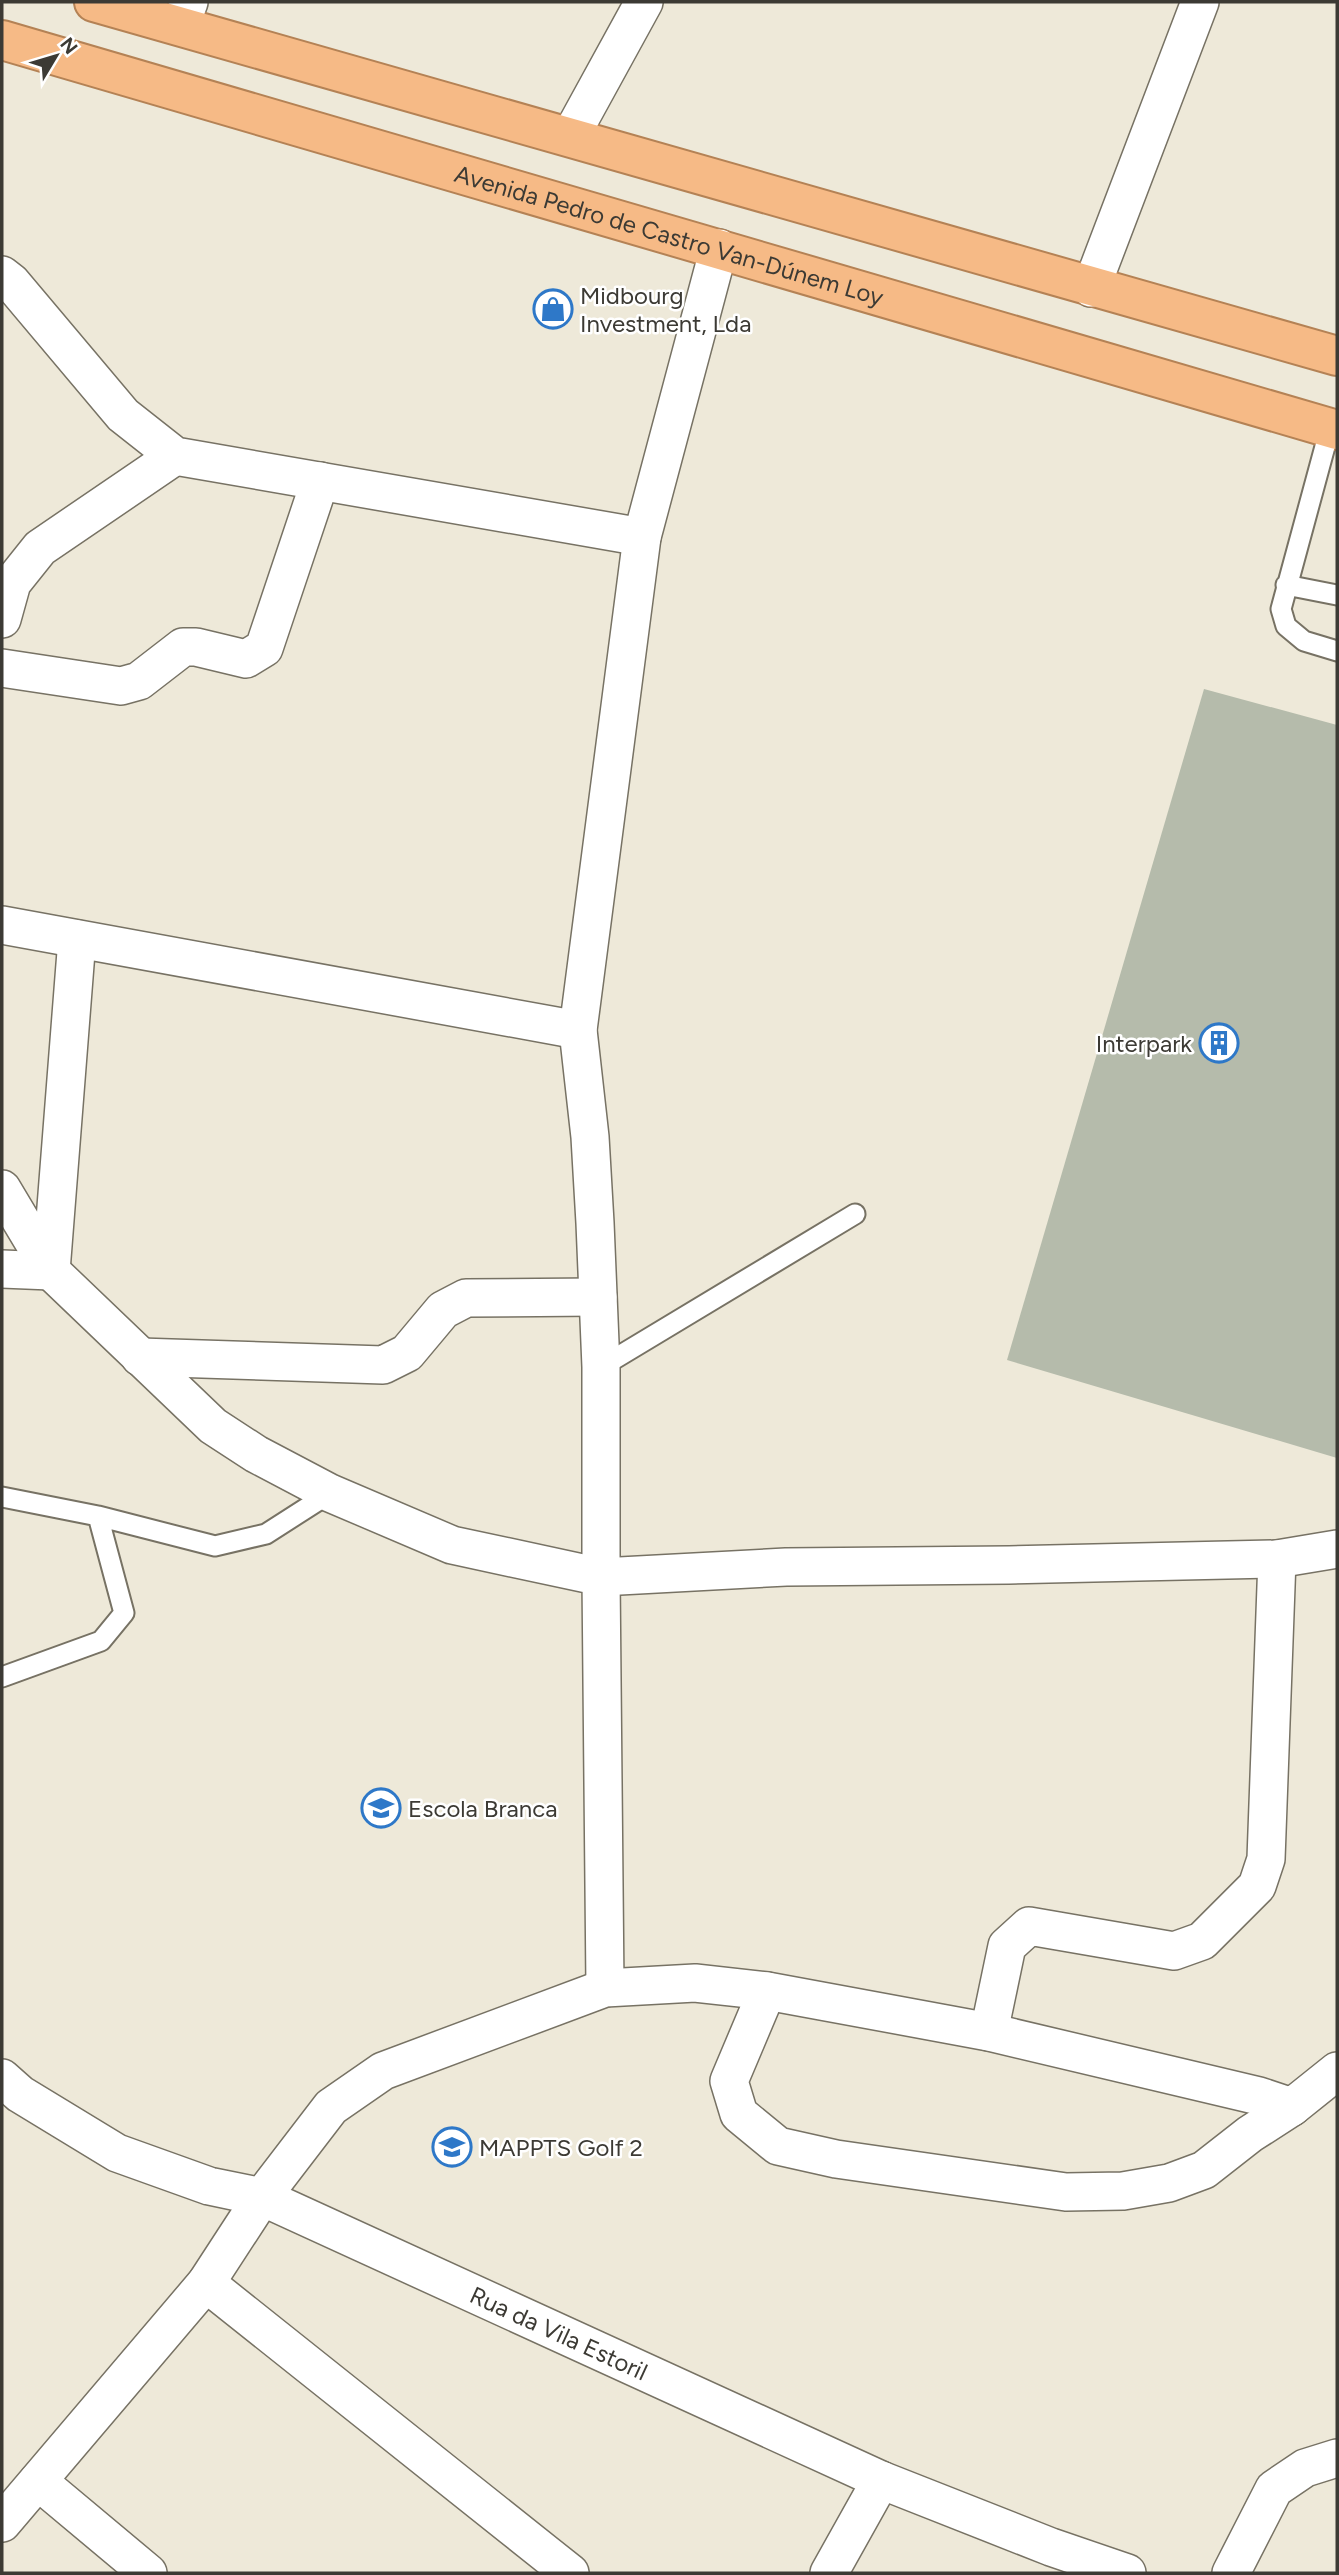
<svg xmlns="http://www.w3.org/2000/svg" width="1339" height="2575" viewBox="0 0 1339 2575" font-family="Figtree,sans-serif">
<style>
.building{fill:#b5bbab}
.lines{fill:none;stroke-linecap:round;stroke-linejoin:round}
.service-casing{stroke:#777264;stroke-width:23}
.minor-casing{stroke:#777264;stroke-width:40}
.trunk-casing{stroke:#b48255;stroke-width:42}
.service{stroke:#fff;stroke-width:19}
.minor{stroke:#fff;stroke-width:37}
.trunk{stroke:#f6ba86;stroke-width:38}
.labels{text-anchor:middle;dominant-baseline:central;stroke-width:5;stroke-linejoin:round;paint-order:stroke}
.street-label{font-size:24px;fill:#3c3a34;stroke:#fff}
.poi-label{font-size:24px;fill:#3c3a34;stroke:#fff;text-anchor:start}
</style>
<rect width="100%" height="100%" fill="#eee9d9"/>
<path class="building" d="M1204,689L1337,725V1458L1007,1360Z"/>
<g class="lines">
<g class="service-casing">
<path id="service" d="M1330,428L1281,609L1286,626L1304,641L1337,651
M1286,585L1337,595
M601,1367L855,1214
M2,1497L98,1516L215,1546L266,1534L330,1493
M2,1677L101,1641L124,1613L98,1516"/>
</g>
<g class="minor-casing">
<g id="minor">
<path d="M180,26L189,2"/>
<path d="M570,137L644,2"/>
<path d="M719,248L642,537L578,1030L590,1137L595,1223L601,1367V1577L786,1567L1009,1565L1277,1559L1337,1549"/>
<path d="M2,275L11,282L123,415L175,456L642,537"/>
<path d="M1091,288L1200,2"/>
<path d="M2,619L12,583L40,548L175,456"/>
<path d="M2,668L121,686L139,681L183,647H196L246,659L264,648L320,481"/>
<path d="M2,925L578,1030"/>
<path d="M2,1189L51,1271L213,1426L256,1454L330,1493L452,1545L601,1577L605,1988"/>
<path d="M2,1269L51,1271L77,939"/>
<path d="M140,1357L383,1365L407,1353L443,1310L466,1298L598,1297"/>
<path d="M767,1991L729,2081L739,2114L778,2146L836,2159L1066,2192L1123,2191L1169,2183L1204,2170L1250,2134L1292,2107"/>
<path d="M989,2032L1007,1946L1029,1926L1174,1951L1202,1941L1257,1886L1266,1859L1277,1559"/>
<path id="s1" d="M2,2078L20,2094L117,2153L209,2186L262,2197L881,2480L1051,2547L1127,2573"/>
<path d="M206,2283L570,2573"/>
<path d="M38,2481L148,2573"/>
<path d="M2,2523L206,2283L262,2197L331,2107L383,2071L605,1988L695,1983L767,1991L989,2032L1259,2096L1292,2107L1337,2071"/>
<path d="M829,2573L881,2480"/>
<path d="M1231,2573L1274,2489L1305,2468L1337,2458"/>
</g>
</g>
<g class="trunk-casing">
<g id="trunk">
<path d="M94,2L1337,356"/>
<path id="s2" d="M2,40L1337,430"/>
</g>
</g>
<use href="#service" class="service"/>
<use href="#minor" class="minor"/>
<use href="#trunk" class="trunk"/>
</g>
<defs>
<g id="shop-ring" transform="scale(2.0125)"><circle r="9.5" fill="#fff" stroke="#2e78c8" stroke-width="1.5"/><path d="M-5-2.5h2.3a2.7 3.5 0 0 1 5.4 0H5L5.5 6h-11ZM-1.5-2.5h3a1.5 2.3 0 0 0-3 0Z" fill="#2e78c8"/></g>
<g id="building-ring" transform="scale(2.0125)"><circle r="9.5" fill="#fff" stroke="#2e78c8" stroke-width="1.5"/><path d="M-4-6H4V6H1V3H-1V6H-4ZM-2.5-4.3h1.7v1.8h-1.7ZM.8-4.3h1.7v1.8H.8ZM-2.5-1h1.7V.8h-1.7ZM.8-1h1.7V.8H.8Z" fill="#2e78c8"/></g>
<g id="school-ring" transform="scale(2.0125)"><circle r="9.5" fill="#fff" stroke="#2e78c8" stroke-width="1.5"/><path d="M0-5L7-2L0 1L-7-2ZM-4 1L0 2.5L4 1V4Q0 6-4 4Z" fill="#2e78c8"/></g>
<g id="university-ring" transform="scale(2.0125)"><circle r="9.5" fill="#fff" stroke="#2e78c8" stroke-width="1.5"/><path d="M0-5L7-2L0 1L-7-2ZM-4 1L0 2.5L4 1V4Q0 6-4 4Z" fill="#2e78c8"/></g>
</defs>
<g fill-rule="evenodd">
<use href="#shop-ring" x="553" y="309"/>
<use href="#building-ring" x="1219" y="1043"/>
<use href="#school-ring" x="381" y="1808"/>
<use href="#university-ring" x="452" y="2147"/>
</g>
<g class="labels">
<g class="street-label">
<text stroke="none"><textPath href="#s2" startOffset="695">Avenida Pedro de Castro Van-Dúnem Loy</textPath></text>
<text stroke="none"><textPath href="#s1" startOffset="616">Rua da Vila Estoril</textPath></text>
</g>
<g class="poi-label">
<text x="580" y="295">Midbourg<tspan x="580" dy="28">Investment, Lda</tspan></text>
<text x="1192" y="1043" text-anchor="end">Interpark</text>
<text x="408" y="1808">Escola Branca</text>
<text x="479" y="2147">MAPPTS Golf 2</text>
</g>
</g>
<rect width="1339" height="2575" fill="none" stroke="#3c3a34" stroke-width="7"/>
<g transform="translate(56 56) rotate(52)" stroke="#ffffff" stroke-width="5" paint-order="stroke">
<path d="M0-5L12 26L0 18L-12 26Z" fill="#3c3a34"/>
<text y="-10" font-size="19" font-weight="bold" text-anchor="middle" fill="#3c3a34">N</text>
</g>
</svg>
